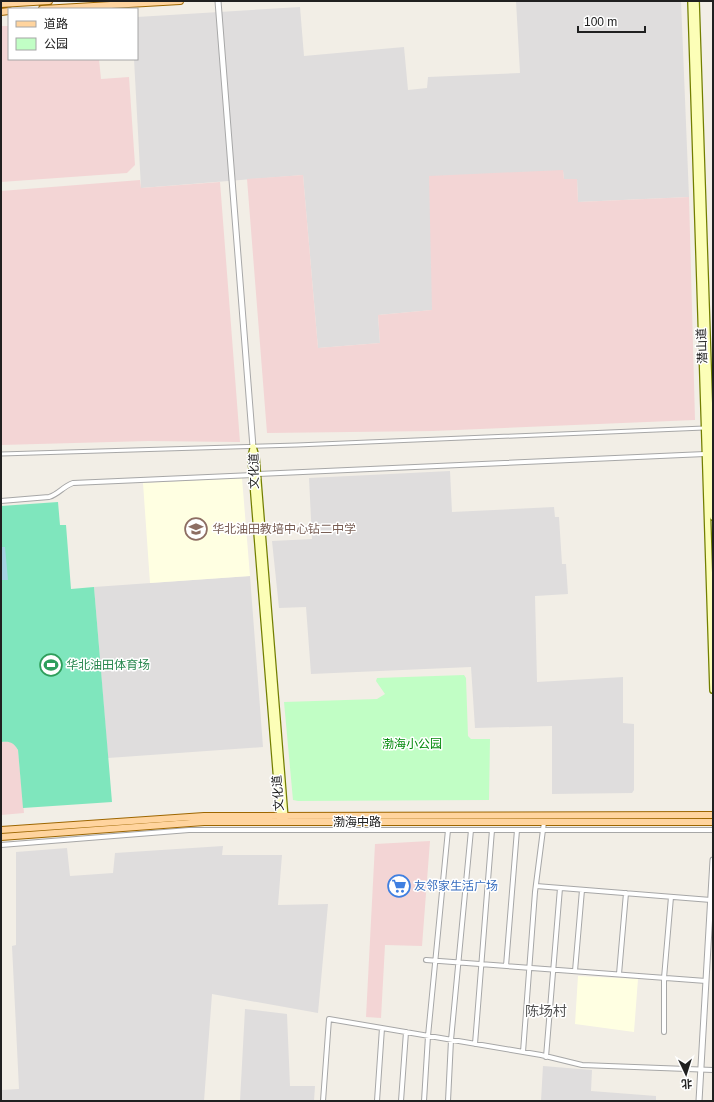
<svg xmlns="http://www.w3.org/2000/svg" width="714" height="1102" viewBox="0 0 714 1102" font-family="Helvetica,'Noto Sans SC',sans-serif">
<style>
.residential{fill:#dfdddd}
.commercial{fill:#f3d5d5}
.education{fill:#ffffe2}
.park{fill:#c1fec5}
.pitch{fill:#7fe6bd}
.water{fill:#a4d5e2}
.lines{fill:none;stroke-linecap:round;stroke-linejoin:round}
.pedestrian-casing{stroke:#a7a7a7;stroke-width:5}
.minor-casing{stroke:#a7a7a7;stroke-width:6}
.tertiary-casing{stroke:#a7a7a7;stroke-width:7}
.secondary-casing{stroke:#737f00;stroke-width:8}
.primary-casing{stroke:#9d6600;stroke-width:8}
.pedestrian{stroke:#fff;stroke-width:3}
.minor{stroke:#fff;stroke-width:4}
.tertiary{stroke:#fff;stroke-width:5}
.secondary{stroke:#fcfeb7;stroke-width:5.5}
.primary{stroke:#ffd49e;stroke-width:6}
.labels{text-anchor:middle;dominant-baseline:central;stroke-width:3;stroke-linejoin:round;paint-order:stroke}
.street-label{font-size:12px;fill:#202020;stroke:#fff}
.education-label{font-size:12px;fill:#785e54;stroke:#fff;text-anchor:start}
.leisure-label{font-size:12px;fill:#27864d;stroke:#fff;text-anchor:start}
.park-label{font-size:12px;fill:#038a0c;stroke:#fff}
.shop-label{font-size:12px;fill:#366cbe;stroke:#fff;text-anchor:start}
.quarter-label{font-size:14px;fill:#535353;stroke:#fff}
</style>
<rect width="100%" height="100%" fill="#f2eee6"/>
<path class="residential" d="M516,1H681L689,197L578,202L577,179H564L563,171L432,310L378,315L380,343L318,348L303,175L141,188L134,59H137V17L300,7L304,56L404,47L408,90L427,88L428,77L520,73Z
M450,471L452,512L554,507L555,517H559L562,564H566L568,594L535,596L537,682L623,677V723L634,724V790L632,793L552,794V726L475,728L471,667L311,674L306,607L279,608L272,541L312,539L309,478Z
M250,576L263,747L108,758L94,587Z
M223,846L222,855H282L278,905L328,904L318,1013L212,994L204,1101H1V1090L19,1089L12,946L16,945V852L67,848L70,876L113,873L115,853Z
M245,1009L287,1014L290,1086H315L314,1101H240Z
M543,1066L592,1070L591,1091L656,1096V1101H541Z"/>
<path class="commercial" d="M1,26H9V59H99L101,79L129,77L135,165L127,173L1,182Z
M563,170L564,179H577L578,202L689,197L695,420L433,431L267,433L247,179L303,175L318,348L380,343L378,315L432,310L429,176Z
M140,180L141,188L220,182L240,442L148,441L1,445V191Z
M10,741L14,744L18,750L24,813L1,815V742Z
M430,841L422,946L385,945L381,1018L366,1017L375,844Z"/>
<path class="education" d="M242,478L250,576L150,583L143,483Z
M578,976L638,979L634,1032L575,1024Z"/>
<path class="park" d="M464,675L466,678L468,736L471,739H490L489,800L298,801L293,800L284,702L377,699L385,694L376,681L377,678Z"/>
<path class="pitch" d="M58,502L60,525H66L71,589L94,587L112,802L23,808L18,750C13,742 10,741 1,742V506Z"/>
<path class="water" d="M1,547H5L8,580H1Z"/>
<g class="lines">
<g class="pedestrian-casing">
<path id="pedestrian" d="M1,454L297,445L704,428"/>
</g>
<g class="minor-casing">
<path id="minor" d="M258,474L705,454
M1,501L49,497C59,494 62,487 73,483L253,475
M1,845L189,830H713
M536,886L711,900
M426,960L706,981
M506,966L517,830
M575,971L582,890
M619,974L626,893
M664,1032V978L671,897
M475,1044L492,830
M523,1052L535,892L544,822
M546,1057L560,888
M323,1101L329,1019L541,1055L582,1065L713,1070
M377,1101L382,1028
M401,1101L406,1032
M424,1101L428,1036L448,830
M448,1101L451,1040L471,830"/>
</g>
<g class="tertiary-casing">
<path id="tertiary" d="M218,1L253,447
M699,1101L713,860"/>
</g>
<g class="secondary-casing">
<path id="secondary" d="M691,1L713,690
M696,1L713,517
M253,447L256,457L285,819
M253,449L251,457L280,819"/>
</g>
<g class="primary-casing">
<path id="primary" d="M1,4L49,1
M42,9L180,1
M1,12L9,11
M1,830L204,816L713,815
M1,837L204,822H713"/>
</g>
<use href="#pedestrian" class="pedestrian"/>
<use href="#minor" class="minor"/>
<use href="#tertiary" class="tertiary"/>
<use href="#secondary" class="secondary"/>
<use href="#primary" class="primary"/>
</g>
<defs>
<g id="school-ring" transform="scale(1.15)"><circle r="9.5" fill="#fff" stroke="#8d6e63" stroke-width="1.5"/><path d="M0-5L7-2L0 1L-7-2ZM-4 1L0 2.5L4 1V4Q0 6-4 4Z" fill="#8d6e63"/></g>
<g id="stadium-ring" transform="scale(1.15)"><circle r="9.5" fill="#fff" stroke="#2e9e5b" stroke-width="1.5"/><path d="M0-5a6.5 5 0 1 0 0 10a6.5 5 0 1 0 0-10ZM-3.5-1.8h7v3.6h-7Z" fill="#2e9e5b"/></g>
<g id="supermarket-ring" transform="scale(1.15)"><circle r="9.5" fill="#fff" stroke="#3f7fe0" stroke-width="1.5"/><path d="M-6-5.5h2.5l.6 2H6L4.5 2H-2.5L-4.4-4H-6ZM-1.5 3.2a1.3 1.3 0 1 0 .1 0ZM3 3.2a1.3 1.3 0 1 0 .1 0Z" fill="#3f7fe0"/></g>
</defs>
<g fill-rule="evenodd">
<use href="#school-ring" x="196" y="529"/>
<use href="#stadium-ring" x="51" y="665"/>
<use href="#supermarket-ring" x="399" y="886"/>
</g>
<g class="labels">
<g class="street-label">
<text transform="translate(702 346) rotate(-92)">潜山道</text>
<text transform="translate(254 471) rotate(-91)">文化道</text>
<text transform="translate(278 793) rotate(-94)">文化道</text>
<text x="357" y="822">渤海中路</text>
</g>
<g class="education-label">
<text x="212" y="529">华北油田教培中心钻二中学</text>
</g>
<g class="leisure-label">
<text x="66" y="665">华北油田体育场</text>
</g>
<g class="park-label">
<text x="412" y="744">渤海小公园</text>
</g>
<g class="shop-label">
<text x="414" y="886">友邻家生活广场</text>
</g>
<g class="quarter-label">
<text x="546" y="1011">陈场村</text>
</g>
</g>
<rect width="714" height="1102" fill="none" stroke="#202020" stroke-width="4"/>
<rect x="8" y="8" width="130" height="52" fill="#ffffff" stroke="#a6a6a6"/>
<rect x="16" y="21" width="20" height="6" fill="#ffd49e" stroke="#a6a6a6"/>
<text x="44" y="28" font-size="12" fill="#202020">道路</text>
<rect x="16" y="38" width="20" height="12" fill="#c1fec5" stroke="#a6a6a6"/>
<text x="44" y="48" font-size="12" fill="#202020">公园</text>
<g transform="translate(686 1074) rotate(176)" stroke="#ffffff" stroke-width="3" paint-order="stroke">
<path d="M0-3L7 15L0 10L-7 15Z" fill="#202020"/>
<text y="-6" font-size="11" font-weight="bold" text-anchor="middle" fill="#202020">北</text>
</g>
<path d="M578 26v6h67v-6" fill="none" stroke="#202020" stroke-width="2"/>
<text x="584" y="26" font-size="12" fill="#202020" stroke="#ffffff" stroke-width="3" paint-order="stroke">100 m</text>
</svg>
